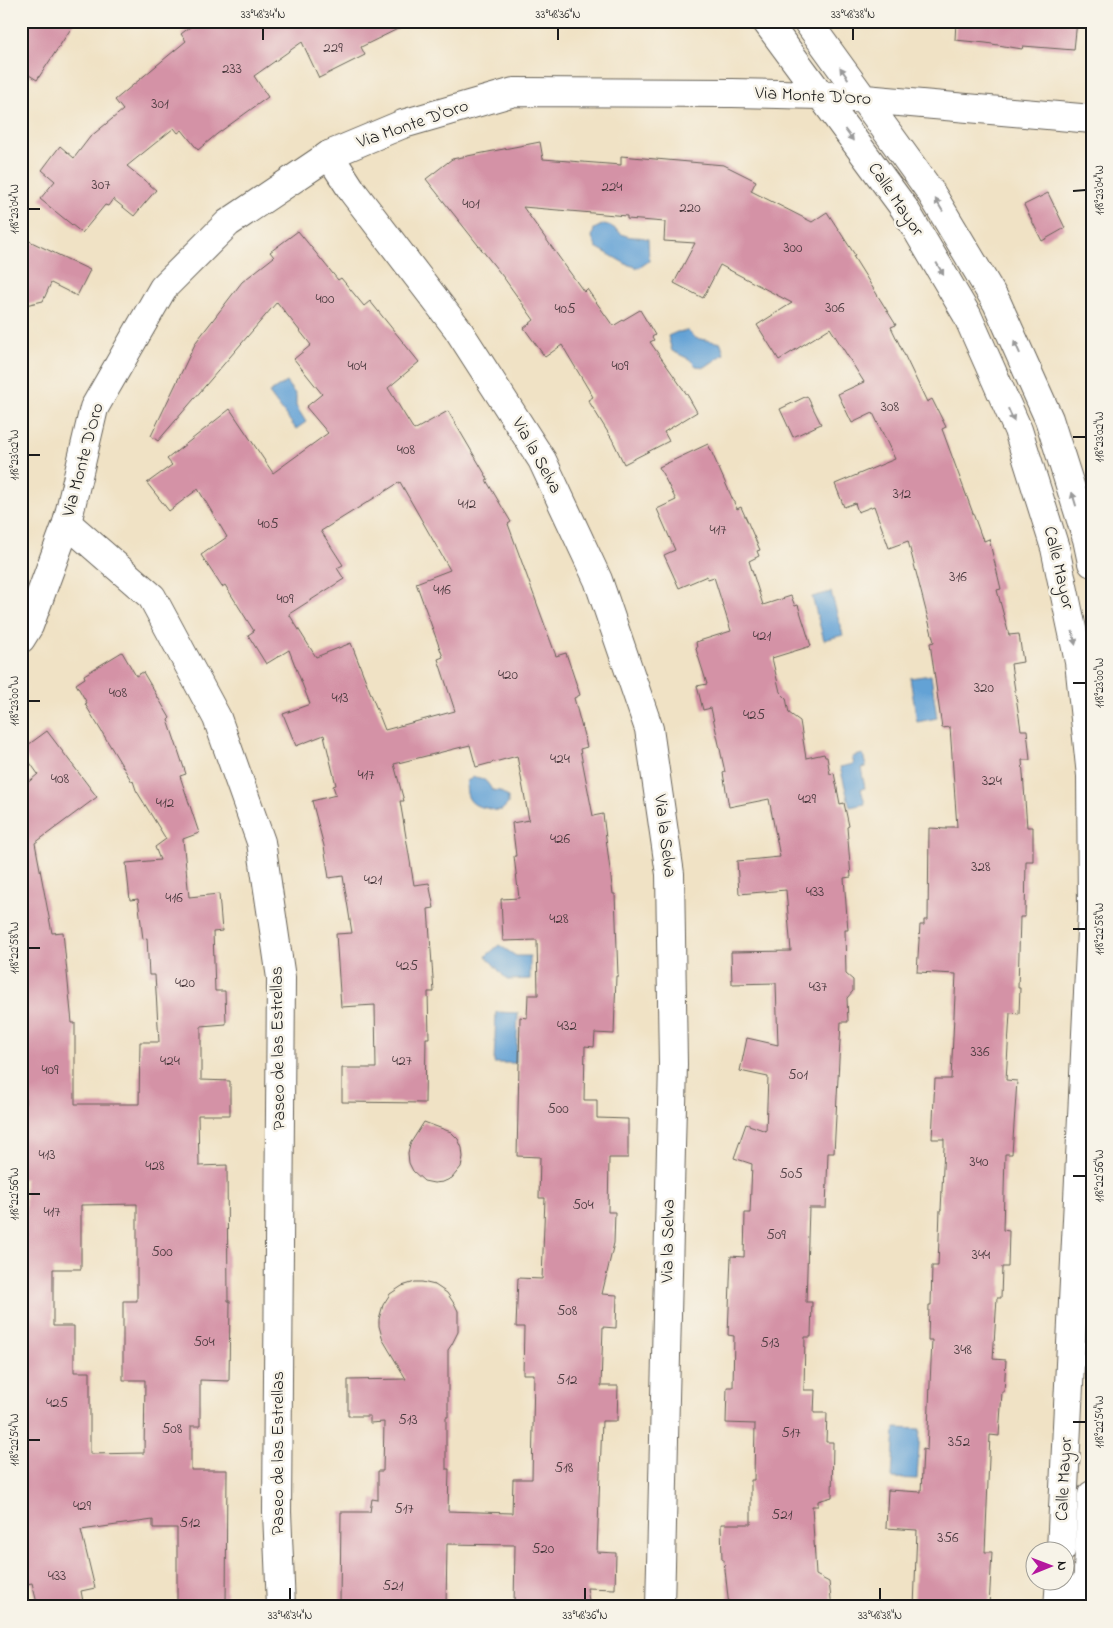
<svg xmlns="http://www.w3.org/2000/svg" width="1113" height="1628" viewBox="0 0 1113 1628" font-family="'Indie Flower',sans-serif">
<style>
.water{fill:#63a2d5;stroke:#405f78}
.building{fill:#d492a6;fill-rule:evenodd}
.lines{fill:none;stroke-linecap:round;stroke-linejoin:round}
.minor-casing{stroke:#666157;stroke-width:30}
.tertiary-casing{stroke:#666157;stroke-width:30}
.minor{stroke:#fff;stroke-width:28}
.tertiary{stroke:#fff;stroke-width:28}
.oneway{fill:#999}
.ticks{fill:none;stroke:#1c1c1c;stroke-width:2}
.labels{text-anchor:middle;dominant-baseline:central;stroke-width:5;stroke-linejoin:round;paint-order:stroke}
.number-label{font-size:15px;fill:#4a3a3e}
.street-label{font-size:18px;fill:#1c1c1c;stroke:#f7f3e8}
.neatline{fill:none;stroke:#1c1c1c;stroke-width:2}
.ticks-label{font-size:12px;text-anchor:middle;fill:#1c1c1c}
</style>
<rect width="100%" height="100%" fill="#f7f3e8"/>
<filter id="ink" filterUnits="userSpaceOnUse"><feTurbulence type="fractalNoise" baseFrequency=".02" numOctaves="2"/><feDisplacementMap in="SourceGraphic" scale="10" xChannelSelector="R" yChannelSelector="G"/><feConvolveMatrix kernelMatrix="1 2 1 2 8 2 1 2 1" color-interpolation-filters="sRGB"/></filter>
<filter id="wash" filterUnits="userSpaceOnUse"><feTurbulence type="fractalNoise" baseFrequency=".0096" numOctaves="4" result="noise"/><feDisplacementMap in="SourceGraphic" scale="20" xChannelSelector="R" yChannelSelector="G"/><feGaussianBlur stdDeviation="1.12" result="paint"/><feColorMatrix in="noise" values="0 0 0 0 0 0 0 0 0 0 0 0 0 0 0 0 0 1.4 0 .05"/><feComposite in="paint" operator="in"/></filter>
<g filter="url(#wash)">
<rect width="100%" height="100%" fill="#f0e2c5"/>
<path class="water" d="M604,224C616,226 618,234 627,236C634,238 639,236 648,239L649,261L639,268L626,264L596,247L592,237L594,229Z
M688,331L695,338L721,343L724,354L705,367L696,366L689,359L672,351L668,336L677,332Z
M286,382L296,395V406L306,422L296,429L269,393Z
M831,592L843,635L824,640L812,597Z
M931,675L937,718L917,722L910,678Z
M863,754L866,767L861,768L865,788L861,789L865,804L850,807L840,767L854,764L852,757Z
M474,777C484,778 487,781 492,790L500,791L508,797V804L502,810C493,811 494,810 486,808C483,807 480,807 478,806C467,802 465,791 467,781Z
M499,945L516,956H530V979L507,980L486,956Z
M496,1012L518,1013L516,1063H494Z
M895,1428L920,1429L917,1479L892,1478Z"/>
<g id="blocks">
<path class="building" d="M21,21H76L37,80L21,70Z
M198,21H414L361,47L365,55L319,78L302,42L254,76L268,97L217,134L198,150L182,130L178,133L174,128L127,166L156,190L134,216L113,199L108,206L105,205L82,233L40,199L55,181L42,170L60,146L74,158L90,137L123,110L115,100L186,41L181,34Z
M956,21H1077L1074,50L1023,46L1022,49L986,43L955,40Z
M540,142L543,159L621,165V156L724,165L756,181L751,191L812,222L827,212L855,255L853,256L896,325L891,327L927,402L932,399L946,427L942,429L982,538L983,537L984,541L989,539L1001,589L997,590L1009,635L1019,634L1023,662L1011,664L1021,730H1027L1030,760H1022L1027,827H1033V861H1026L1025,917H1020L1018,988H1020L1019,1014L1010,1013L1006,1080L1017,1081L1012,1154H1005L1003,1230L1009,1231L1008,1267H1002L1001,1298H997L993,1359L1006,1360L1004,1392H1002L999,1436L990,1435L985,1552H992L989,1607H914L917,1530L886,1528L888,1490L921,1492L923,1449L927,1450L932,1340H928L929,1305H931L932,1266H938L940,1210H941L944,1147V1139H932L935,1079H951L956,974L917,972L920,925H924V920H928L929,828L947,829V827H957L950,727L942,728L930,643L934,642L908,541L889,548L874,506L858,512L855,503L844,507L835,484L895,459L873,413L852,423L838,394L864,382L830,328L779,360L757,325L792,303L720,265L703,298L674,283L695,243L664,241L665,222L627,219V216L523,207L584,292L587,289L613,326L640,310L655,335L652,337L654,340L650,342L688,396L697,412L664,432L669,441L624,464L612,439L588,400L593,397L562,345L545,357L524,328L534,320L504,278L426,179L452,159Z
M1048,193L1065,228L1042,241L1024,205Z
M298,231L338,280L341,278L364,306L370,301L419,362L388,388L414,430L448,411L488,479L486,480L511,522L508,524L556,656L566,653L580,695L574,698L587,747L580,749L593,816L603,814L613,894H615L618,976H616L614,1034L595,1033L594,1047L585,1046L584,1100H597V1118L628,1119V1158H609L608,1212H615L614,1243L602,1294L617,1295L616,1328L603,1327L601,1386H618L617,1421H602L597,1552L616,1553L615,1589L587,1588L590,1607H514L515,1545L447,1544L446,1607H373V1603H340L341,1512H370L372,1499L378,1500V1471H383L384,1422L370,1423V1416H348V1380L406,1379L383,1340L379,1326V1319L383,1305L390,1294L402,1286L415,1282H422L435,1285L447,1293L455,1305L458,1311V1332L452,1344L448,1350V1417H446V1469H449L448,1511L512,1513L513,1479H532L534,1374H523L524,1327H516L518,1278L542,1279L545,1198H539L540,1157L517,1156L520,1017L527,1018L528,995H538L537,940L503,941L501,899L519,898L514,856H516L512,823L529,820L517,756L476,767L470,745L394,764L404,801H400L414,885L429,883L434,908L428,909L434,992H428L429,1038H426L425,1103L342,1102V1068H376L375,1005L341,1007L336,934L352,933L343,876L329,878L324,846L312,801L336,795L333,786L336,785L324,735L296,746L283,714L310,704L289,650L266,664L248,635L254,631L225,585L222,587L201,555L227,537L198,489L169,511L147,483L172,465L167,459L230,409L273,473L328,433L306,407L322,394L294,359L311,345L277,302L158,441L151,436L196,342L242,282L274,257L270,252ZM400,482L450,570L416,583L443,657L438,659L455,711L385,730L351,643L316,657L289,614L344,579L337,568L343,565L321,531Z
M21,237L90,270L77,296L51,283L43,301L21,306Z
M807,396L821,424L793,437L780,409Z
M708,444L737,509L741,507L760,550L757,551L759,556L749,561L763,605L791,596L795,606L798,605L811,646L772,658L780,692L786,698L789,713L800,721L806,758L824,754L825,757H827L830,774L834,773L840,804L844,803L849,826L847,827L851,877L844,878L848,930H845L846,974L853,980V991L847,998L848,1022H841L834,1153H828L826,1208H809L806,1302H812L811,1337H805L804,1390H815L814,1413H827L826,1442H833L832,1497L818,1501V1506H812L816,1575L829,1582L832,1607H729L724,1560H722L721,1524H751V1480H754L755,1424L726,1423L727,1387H733L734,1336L728,1335L731,1256L744,1257L745,1213H750L752,1164L734,1158L746,1124L766,1131L768,1077L740,1071L747,1038L778,1045L776,983L732,984L731,952L791,951L786,890L739,894L737,861L780,857L769,799L729,807L723,773L725,772L711,708L703,710L697,686L707,684L696,649L697,648L696,642L731,631L714,577L708,579L707,576L679,588L664,555L675,550L657,509L676,500L659,467Z
M122,652L136,676L143,672L170,718L168,720L186,774L180,776L199,833L183,839L189,897L219,894L222,931L213,932L215,991H225L226,1024L201,1026V1080L230,1081V1115H198L199,1166L227,1165L228,1301H230L229,1381L200,1380V1426H191V1470H227L226,1607H177V1528H153V1520L81,1530L95,1588L81,1591L84,1607H38L32,1583L21,1585V1452L25,1451L24,1400H21V1233H26L25,1179H21V1104H25V1050H21V792L26,787L25,785L38,774L21,750L47,731L97,797L35,843L52,933L63,932L72,1023H75V1104H139L140,1042H159L155,975H149L147,938L143,939L138,899L130,900L126,863L160,860L155,847L166,839L136,790L133,781L132,782L85,704L87,703L76,684L85,678L84,675ZM137,1204V1301H123V1380H145L144,1453L90,1454V1372H74V1326H53V1269H81V1205Z
M424,1122L451,1132L458,1139L462,1148L463,1157L461,1167L452,1178L443,1182L434,1183L424,1181L413,1171L409,1163L408,1153L410,1144Z"/>
</g>
</g>
<g filter="url(#ink)">
<use href="#blocks" fill-opacity="0" stroke="#666157" stroke-width="1"/>
<g class="lines">
<g class="minor-casing">
<path id="minor" d="M329,155L353,192L457,328L542,460L598,580L649,729L670,874L673,1064L660,1607
M67,523L152,597L217,718L261,842L281,978L277,1512L281,1607"/>
</g>
<g class="tertiary-casing">
<path id="tertiary" d="M766,21L904,208L967,315L1018,430L1055,548L1079,662L1091,776L1092,910L1061,1550
M807,21L930,191L997,303L1049,419L1087,539L1092,563
M21,639L29,626L67,523L94,408L163,288L228,223L329,155L403,124L514,92L732,93L820,95L1092,119
M1058,1607L1060,1580
M1086,1607L1092,1495"/>
</g>
<use href="#minor" class="minor"/>
<use href="#tertiary" class="tertiary"/>
</g>
<defs><path id="oneway-solid" d="M-6-.8H1V-3.2L6.5 0L1 3.2V.8H-6Z" transform="scale(1.25)"/></defs>
<g class="oneway">
<use href="#oneway-solid" transform="translate(844 73) rotate(-125)"/>
<use href="#oneway-solid" transform="translate(849 135) rotate(53)"/>
<use href="#oneway-solid" transform="translate(939 205) rotate(-121)"/>
<use href="#oneway-solid" transform="translate(940 269) rotate(60)"/>
<use href="#oneway-solid" transform="translate(1017 347) rotate(-114)"/>
<use href="#oneway-solid" transform="translate(1011 415) rotate(66)"/>
<use href="#oneway-solid" transform="translate(1074 499) rotate(-107)"/>
<use href="#oneway-solid" transform="translate(1074 638) rotate(78)"/>
</g>
</g>
<path class="ticks" d="M263,28V40M558,28V40M853,28V40M1073,191L1086,190M28,209H40M1073,437H1086M28,455H40M1073,683H1086M28,701H40M1073,929H1086M28,948H40M1073,1176H1086M28,1194H40M1073,1422H1086M28,1440H40M290,1588V1600M585,1588V1600M880,1588V1600"/>
<g class="labels">
<g class="number-label">
<text x="333" y="48">229</text>
<text x="232" y="69">233</text>
<text x="160" y="104">301</text>
<text x="101" y="185">307</text>
<text x="612" y="187">224</text>
<text x="471" y="204">401</text>
<text x="690" y="208">220</text>
<text x="793" y="248">300</text>
<text x="325" y="299">400</text>
<text x="835" y="308">306</text>
<text x="565" y="309">405</text>
<text x="357" y="366">404</text>
<text x="620" y="366">409</text>
<text x="890" y="407">308</text>
<text x="406" y="450">408</text>
<text x="902" y="494">312</text>
<text x="467" y="504">412</text>
<text x="268" y="524">405</text>
<text x="718" y="530">417</text>
<text x="958" y="577">316</text>
<text x="442" y="590">416</text>
<text x="285" y="599">409</text>
<text x="762" y="636">421</text>
<text x="508" y="675">420</text>
<text x="984" y="688">320</text>
<text x="118" y="693">408</text>
<text x="340" y="698">413</text>
<text x="754" y="715">425</text>
<text x="560" y="759">424</text>
<text x="366" y="775">417</text>
<text x="60" y="779">408</text>
<text x="992" y="781">324</text>
<text x="807" y="799">429</text>
<text x="165" y="803">412</text>
<text x="560" y="839">426</text>
<text x="981" y="867">328</text>
<text x="373" y="880">421</text>
<text x="815" y="892">433</text>
<text x="174" y="898">416</text>
<text x="559" y="919">428</text>
<text x="407" y="966">425</text>
<text x="185" y="983">420</text>
<text x="818" y="987">437</text>
<text x="567" y="1026">432</text>
<text x="980" y="1052">336</text>
<text x="170" y="1061">424</text>
<text x="402" y="1061">427</text>
<text x="50" y="1070">409</text>
<text x="798" y="1075">501</text>
<text x="558" y="1109">500</text>
<text x="47" y="1155">413</text>
<text x="979" y="1162">340</text>
<text x="155" y="1166">428</text>
<text x="791" y="1174">505</text>
<text x="583" y="1205">504</text>
<text x="52" y="1212">417</text>
<text x="776" y="1235">509</text>
<text x="162" y="1252">500</text>
<text x="981" y="1255">344</text>
<text x="567" y="1311">508</text>
<text x="204" y="1342">504</text>
<text x="770" y="1343">513</text>
<text x="963" y="1350">348</text>
<text x="567" y="1380">512</text>
<text x="57" y="1403">425</text>
<text x="408" y="1420">513</text>
<text x="172" y="1429">508</text>
<text x="791" y="1433">517</text>
<text x="959" y="1442">352</text>
<text x="564" y="1468">518</text>
<text x="82" y="1506">429</text>
<text x="404" y="1509">517</text>
<text x="782" y="1515">521</text>
<text x="190" y="1523">512</text>
<text x="948" y="1538">356</text>
<text x="543" y="1549">520</text>
<text x="57" y="1576">433</text>
<text x="393" y="1586">521</text>
</g>
<g class="street-label">
<text transform="translate(813 97) rotate(3)">Via Monte D'Oro</text>
<text transform="translate(413 125) rotate(-19)">Via Monte D'Oro</text>
<text transform="translate(895 200) rotate(56)">Calle Mayor</text>
<text transform="translate(536 456) rotate(61)">Via la Selva</text>
<text transform="translate(84 460) rotate(-75)">Via Monte D'Oro</text>
<text transform="translate(1058 568) rotate(77)">Calle Mayor</text>
<text transform="translate(664 836) rotate(83)">Via la Selva</text>
<text transform="translate(279 1048) rotate(-91)">Paseo de las Estrellas</text>
<text transform="translate(669 1241) rotate(-89)">Via la Selva</text>
<text transform="translate(279 1453) rotate(-90)">Paseo de las Estrellas</text>
<text transform="translate(1065 1479) rotate(-87)">Calle Mayor</text>
</g>
</g>
<rect width="1113" height="1628" fill="none" stroke="#f7f3e8" stroke-width="55"/>
<g transform="translate(1050 1566) rotate(89)"><circle r="24" fill="#f7f3e8" stroke="#9f9d96"/>
<path d="M0-4L9 19L0 12L-9 19Z" fill="#b5179e"/>
<text y="-8" font-size="14" font-weight="bold" text-anchor="middle" fill="#1c1c1c">N</text>
</g>
<rect x="28" y="28" width="1058" height="1572" class="neatline"/>
<g class="ticks-label">
<text x="263" y="18">33°48'34"N</text>
<text x="558" y="18">33°48'36"N</text>
<text x="853" y="18">33°48'38"N</text>
<text transform="translate(1099 190) rotate(-90)" y="4">118°23'04"W</text>
<text transform="translate(14 209) rotate(-90)" y="4">118°23'04"W</text>
<text transform="translate(1099 437) rotate(-90)" y="4">118°23'02"W</text>
<text transform="translate(14 455) rotate(-90)" y="4">118°23'02"W</text>
<text transform="translate(1099 683) rotate(-90)" y="4">118°23'00"W</text>
<text transform="translate(14 701) rotate(-90)" y="4">118°23'00"W</text>
<text transform="translate(1099 929) rotate(-90)" y="4">118°22'58"W</text>
<text transform="translate(14 948) rotate(-90)" y="4">118°22'58"W</text>
<text transform="translate(1099 1176) rotate(-90)" y="4">118°22'56"W</text>
<text transform="translate(14 1194) rotate(-90)" y="4">118°22'56"W</text>
<text transform="translate(1099 1422) rotate(-90)" y="4">118°22'54"W</text>
<text transform="translate(14 1440) rotate(-90)" y="4">118°22'54"W</text>
<text x="290" y="1619">33°48'34"N</text>
<text x="585" y="1619">33°48'36"N</text>
<text x="880" y="1619">33°48'38"N</text>
</g>
</svg>
